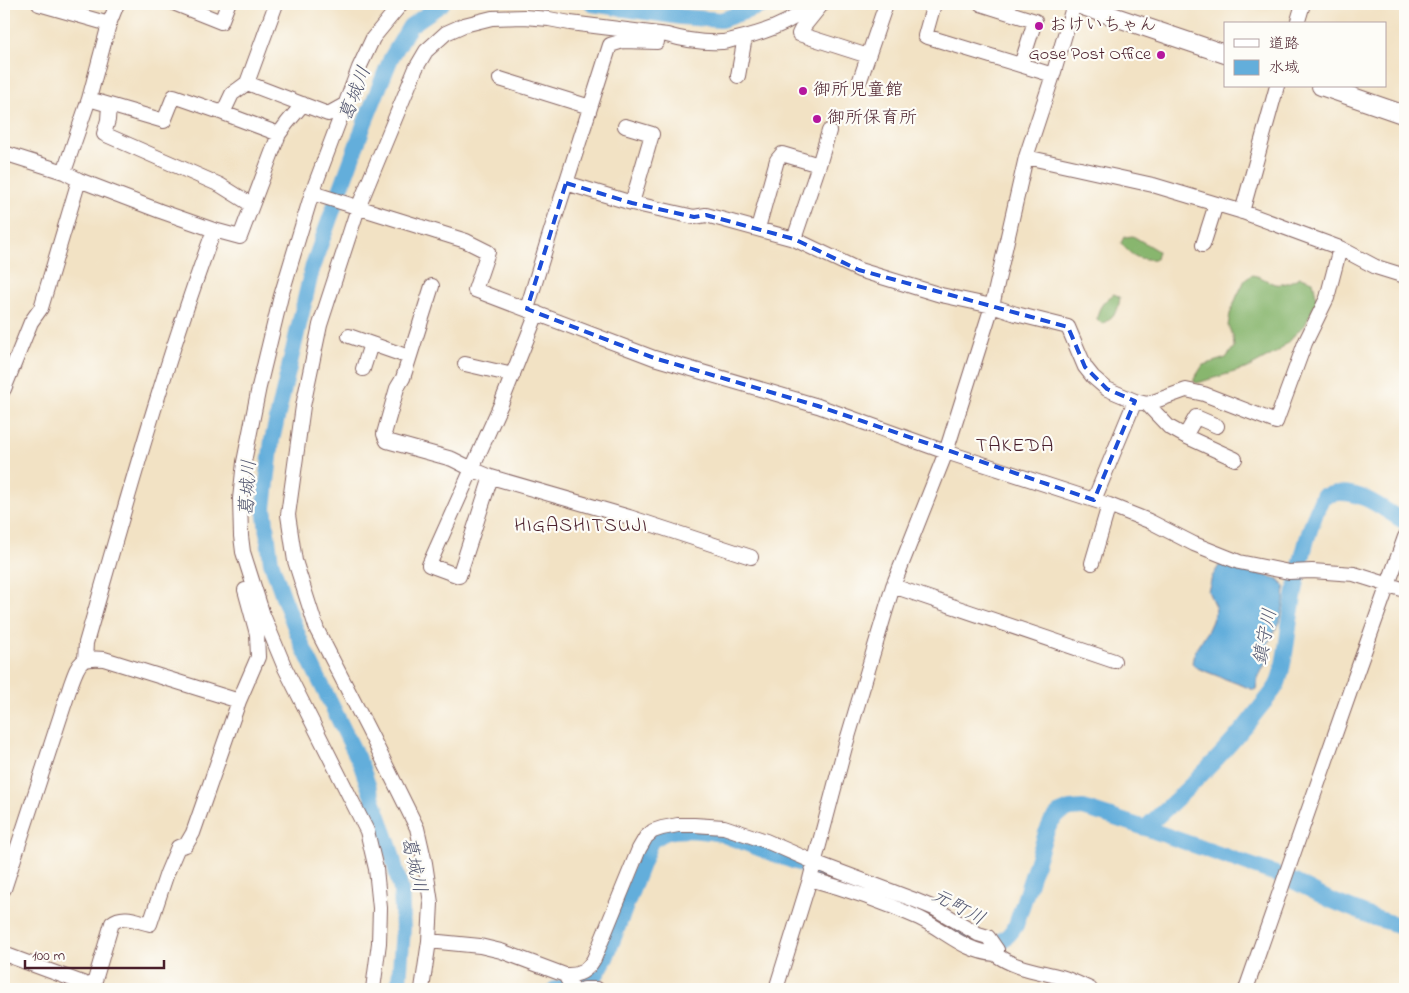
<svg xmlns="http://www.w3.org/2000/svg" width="1409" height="993" viewBox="0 0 1409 993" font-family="'Indie Flower','Klee One',sans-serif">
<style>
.forest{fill:#88b66e;stroke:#696a4c}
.water{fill:#63aedb;stroke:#566683}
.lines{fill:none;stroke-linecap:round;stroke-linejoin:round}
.river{stroke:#63aedb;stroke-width:16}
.minor-casing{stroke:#856361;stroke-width:16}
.major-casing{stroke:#856361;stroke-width:20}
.minor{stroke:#fff;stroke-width:14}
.major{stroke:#fff;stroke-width:18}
.marked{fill:none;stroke:#1d4ed8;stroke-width:4;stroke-dasharray:10 6;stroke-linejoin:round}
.poi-dot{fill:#b5179e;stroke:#fdfcf7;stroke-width:2}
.labels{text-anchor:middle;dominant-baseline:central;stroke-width:4.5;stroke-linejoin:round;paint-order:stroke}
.poi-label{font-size:18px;fill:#4a1f2b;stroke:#fdfcf7;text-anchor:start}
.water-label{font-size:19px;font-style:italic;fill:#545871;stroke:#fdfcf7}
.quarter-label{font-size:20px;letter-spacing:1px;fill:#4a1f2b;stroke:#fdfcf7}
</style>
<rect width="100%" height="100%" fill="#fdfcf7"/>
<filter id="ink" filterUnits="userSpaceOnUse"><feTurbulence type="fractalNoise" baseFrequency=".02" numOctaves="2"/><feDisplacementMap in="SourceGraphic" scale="10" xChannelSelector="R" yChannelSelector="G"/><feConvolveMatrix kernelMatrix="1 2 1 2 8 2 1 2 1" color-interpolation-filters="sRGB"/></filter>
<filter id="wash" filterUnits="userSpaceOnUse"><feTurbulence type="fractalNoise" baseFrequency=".0096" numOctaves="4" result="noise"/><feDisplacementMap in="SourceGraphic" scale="20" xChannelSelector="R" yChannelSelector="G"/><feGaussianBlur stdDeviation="1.12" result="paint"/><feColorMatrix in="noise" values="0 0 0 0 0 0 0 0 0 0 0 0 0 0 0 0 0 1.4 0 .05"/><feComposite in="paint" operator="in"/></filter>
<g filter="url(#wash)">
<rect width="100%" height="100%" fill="#f2e2c4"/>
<path class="forest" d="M1133,236L1158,251L1156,259C1139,260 1132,257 1121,243L1124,237Z
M1252,275C1263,277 1263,279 1272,283C1281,287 1292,281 1300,277L1313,281L1317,301L1306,323L1279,351L1248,368L1197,383L1194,382V379L1203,365L1226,358L1234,347L1233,336L1228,326L1230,314L1237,296L1245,280Z
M1114,294L1120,297C1119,310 1114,317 1102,324L1097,319C1098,307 1104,301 1114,294Z"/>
<path class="water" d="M1220,564L1231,565L1244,570L1278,579L1285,586L1284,603L1280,622L1267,645L1265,664L1258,678L1256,689L1254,690L1197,668L1192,664C1193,651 1199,645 1205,635C1210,627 1213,618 1216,609L1208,591L1212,577Z"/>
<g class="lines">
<path class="river" d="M592,4L681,17L721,20L767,4
M1145,828C1186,791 1225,754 1258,710C1264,702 1274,692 1278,683C1285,663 1287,640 1290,620C1297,577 1305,535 1323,496C1328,495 1334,493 1339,493C1365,492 1385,511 1405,522
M932,914C958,929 993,965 1016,925L1046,833L1051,822L1058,814L1070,809L1083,808L1093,811L1145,828L1273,873L1295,882L1330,900L1375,918L1405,927
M397,989L399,982L403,929L401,890L391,851L361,765L302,645L284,599L271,562L264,508L272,440L313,265L365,122L391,58L410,26L442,4
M555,989L577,982L596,975L606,958L651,841C655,839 660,835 665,833C680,828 705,831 721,834L825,873"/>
</g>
</g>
<g filter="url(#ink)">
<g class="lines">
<g class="minor-casing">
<path id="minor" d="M39,4L109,24
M176,4L221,22L228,4
M822,4L801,30L799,34L868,56
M934,4L925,36L1053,75
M981,4L1035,21L1021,65
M1297,24L1303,4
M738,76L745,37
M500,79L590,107
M860,80L886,4
M247,83L328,114L346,104
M89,99L164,121L174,96L223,113
M109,105L108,120L104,134L220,185L252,205
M625,126L652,134L632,203
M279,134L287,123L303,104
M4,153L64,172L79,180L160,211L214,230L240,237L279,134L223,113L232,94L247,83L276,4
M1026,157L1153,185L1240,211L1340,248L1376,267L1405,276
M819,165L829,131
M64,172L89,99L109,24L117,4
M566,183L632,203L694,217L706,215L794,239L859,270L941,295L992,306L1016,314L1068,327L1085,367L1093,377L1107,389L1135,401L1147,404L1186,390L1204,394L1276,422L1305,343L1327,298L1340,248
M312,193L466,241L488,252L475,290L654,358L818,406L946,452L1109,505L1149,521L1194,544L1239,562L1289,572L1312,571L1354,574L1405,590
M1242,212L1277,86
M758,228L777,160L782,154L819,165L794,239
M1203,245L1216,204
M432,286L403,378L397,388L384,434L387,441L452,459L472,469L491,477L629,517L751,557
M527,309L548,240L610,45L623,41L657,42
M349,336L409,357
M465,364L513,375
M363,369L371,344
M4,389L31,322L41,308L79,180
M1147,404L1169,427L1185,436L1235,459
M1185,436L1196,417L1217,426
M491,477L459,576L429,565L501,404L537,313
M1094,500L1135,401
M1092,563L1109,505
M893,586L1114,661
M85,660L86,643C126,504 164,365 214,230
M810,879C847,889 884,902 919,918C946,931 965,952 995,954
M4,889L71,684C79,662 80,657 104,659L239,701
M429,941L480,946L501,951L565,975C579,976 587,971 594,959L639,849L646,837L653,831L662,828L678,825H694L724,827L766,841L814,862L912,899L934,908L978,934L988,937L997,950L995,954C1015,969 1039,971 1061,977C1071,980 1081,985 1090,989
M4,954L99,989
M565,975L573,989
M93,987L112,923C123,914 137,921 150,924L167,873L178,847L186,845L193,833L239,701L258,657L257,634L245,590
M373,989L379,943L380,908L376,869L367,831L285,668L263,615L243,552L241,536L240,499L244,462L259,387L281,296L312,193L359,68L373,38L401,4
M422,989L429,941L431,903L425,863L417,828L369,731L317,630L295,561L288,515L303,406L320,325L358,208L416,68L426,51L446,33L464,25L492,18L524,17L549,19L570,23L667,35C684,40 703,43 721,42C726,42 731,40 736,39C764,33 791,23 813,4
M584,989H597
M776,989L810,879L845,747L893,586L946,452L992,306L1026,157L1053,75L1074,4
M1246,989L1355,677L1405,537"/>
</g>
<g class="major-casing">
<path id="major" d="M1077,4L1225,54
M1321,86L1405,115"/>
</g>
<use href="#minor" class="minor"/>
<use href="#major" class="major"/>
</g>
</g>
<path class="marked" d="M566,183L632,203L694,217L706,215L794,239L859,270L1068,327L1085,367L1107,389L1135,401L1094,500L818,406L654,358L527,309Z"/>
<g class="poi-dot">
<circle cx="1039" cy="26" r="5"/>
<circle cx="1161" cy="55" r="5"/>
<circle cx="803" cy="91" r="5"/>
<circle cx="817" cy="119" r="5"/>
</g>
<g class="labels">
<g class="poi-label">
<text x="1049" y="26">おけいちゃん</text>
<text x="1151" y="55" text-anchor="end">Gose Post Office</text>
<text x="813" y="91">御所児童館</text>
<text x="827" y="119">御所保育所</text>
</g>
<g class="water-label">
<text transform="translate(356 94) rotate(-69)">葛城川</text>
<text transform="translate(249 488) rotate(-87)">葛城川</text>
<text transform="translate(1266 637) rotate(-79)">鎮守川</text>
<text transform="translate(413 865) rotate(77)">葛城川</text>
<text transform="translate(958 908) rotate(28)">元町川</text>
</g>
<g class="quarter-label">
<text x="1015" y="446">TAKEDA</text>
<text x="581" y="526">HIGASHITSUJI</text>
</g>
</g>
<rect width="1409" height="993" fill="none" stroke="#fdfcf7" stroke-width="20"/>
<rect x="1224" y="22" width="162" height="65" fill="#fdfcf7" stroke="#b5a4a5"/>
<rect x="1234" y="39" width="25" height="8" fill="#ffffff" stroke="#b5a4a5"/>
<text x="1269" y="48" font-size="15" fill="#4a1f2b">道路</text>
<rect x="1234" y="60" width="25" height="15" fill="#63aedb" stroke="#b5a4a5"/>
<text x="1269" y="72" font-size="15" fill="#4a1f2b">水域</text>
<path d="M25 960v8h139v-8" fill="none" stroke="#4a1f2b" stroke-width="2.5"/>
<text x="32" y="960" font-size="15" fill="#4a1f2b" stroke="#fdfcf7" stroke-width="4" paint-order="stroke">100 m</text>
</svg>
